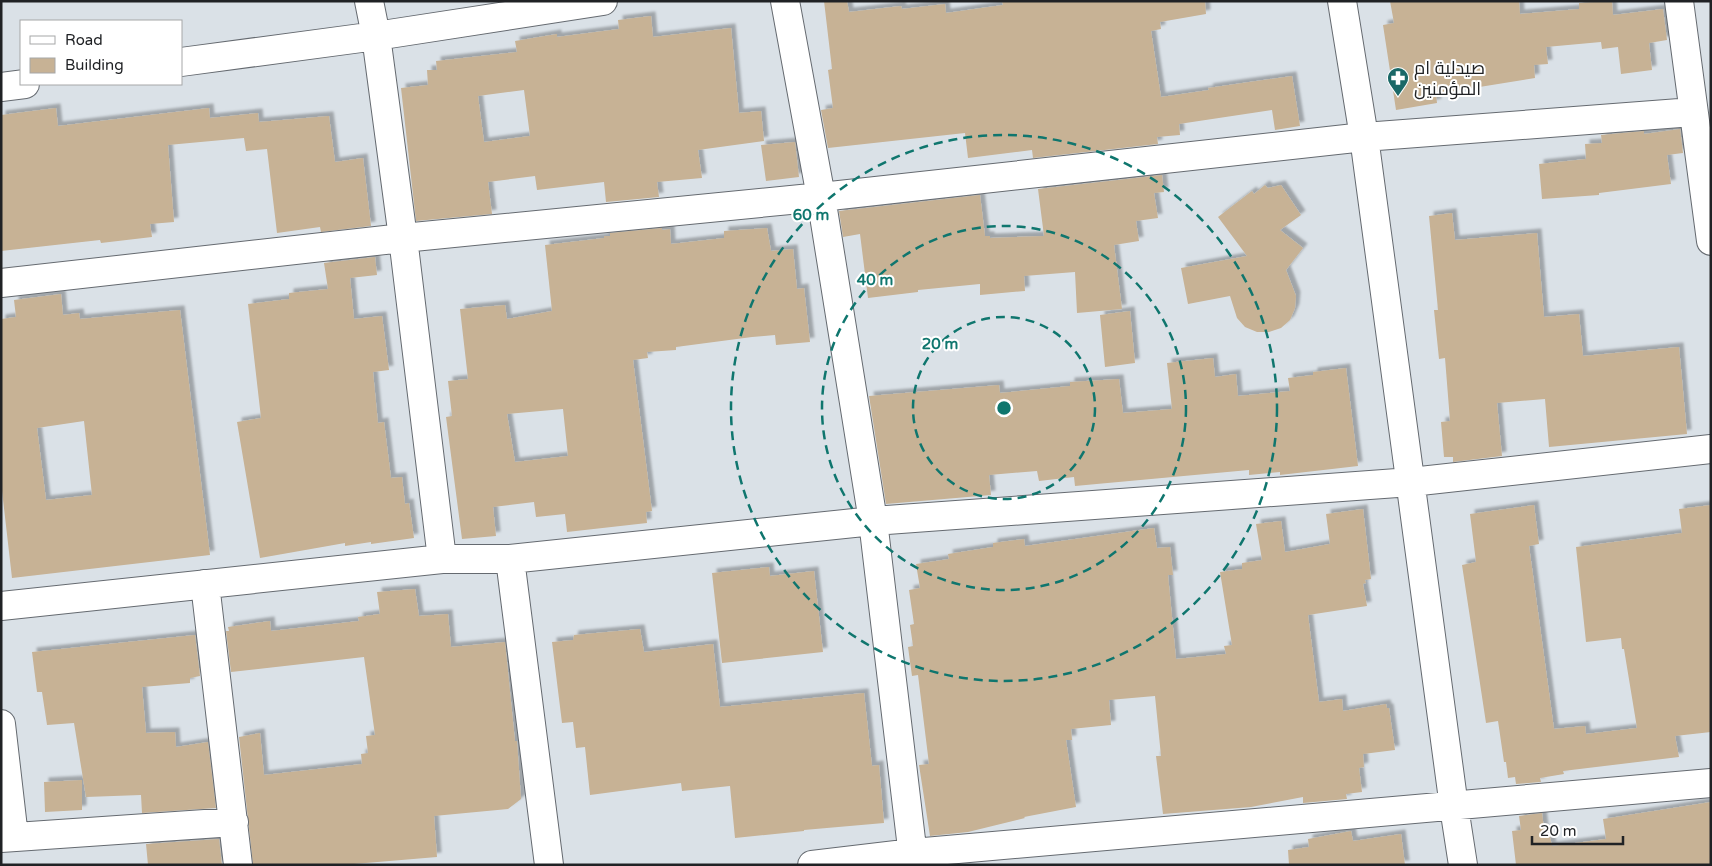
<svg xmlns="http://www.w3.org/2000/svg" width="1712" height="866" viewBox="0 0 1712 866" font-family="'Varela Round',Cairo,sans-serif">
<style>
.building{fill:#c7b295;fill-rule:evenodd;filter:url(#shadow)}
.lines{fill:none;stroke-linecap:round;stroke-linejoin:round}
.street-casing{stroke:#656a70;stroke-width:30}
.street{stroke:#fff;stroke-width:28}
.ring{fill:none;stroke:#0f766e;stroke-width:2.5;stroke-dasharray:9 6}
.labels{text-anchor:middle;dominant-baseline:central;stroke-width:4;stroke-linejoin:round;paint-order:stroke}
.poi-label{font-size:18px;fill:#202225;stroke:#fff;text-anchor:start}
.centre{fill:#0f766e;stroke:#fff;stroke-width:2.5}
.ring-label{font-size:15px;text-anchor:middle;font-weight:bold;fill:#0f766e;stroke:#fff;stroke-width:4;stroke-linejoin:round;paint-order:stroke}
</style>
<defs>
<filter id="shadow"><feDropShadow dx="4.5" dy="-4.5" stdDeviation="1" flood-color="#0004"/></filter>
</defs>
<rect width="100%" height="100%" fill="#dae1e7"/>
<path class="building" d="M824,1H847L849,12L901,6L902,9L945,4L946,13L1003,5L1002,1H1205L1206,14L1160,22L1161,29L1151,31L1161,97L1209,90L1208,88L1292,76L1300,126L1275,130L1272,110L1179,124L1180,135L1157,137L1158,144L1033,158L1032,150L968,158L965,133L828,148L821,110L833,108L828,70L832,69Z
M1390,1H1519L1520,14L1579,9V3L1612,1L1613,15L1663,9L1667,40L1649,43L1652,70L1621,74L1618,47L1602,49L1601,42L1546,47L1548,64L1534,65L1535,78L1436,94L1437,103L1396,110L1383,25L1394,23Z
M651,16L653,37L731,28L739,113L761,111L764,141L698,150L702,178L657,182L659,197L606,202L604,182L537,190L535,176L488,182L492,214L416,221L401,88L428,85L427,70H437L436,61L517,52L515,41L557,34V37L619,29L618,20ZM524,90L530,136L484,142L478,96Z
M56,108L58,126L209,108L210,118L258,113L259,122L329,116L335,162L363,158L371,226L321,232L320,227L277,233L267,149L246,151L244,138L168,145L174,222L150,224L152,237L101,243L100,240L1,251V115Z
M1680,129L1683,153L1667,155L1671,184L1599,193V195L1542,199L1539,164L1586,159L1585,144L1602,143L1601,135L1644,131V134Z
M795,142L799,177L766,181L761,145Z
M1162,175L1164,192L1154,193L1158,218L1136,221L1139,241L1114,245L1122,309L1077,313L1075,272L1024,276L1025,291L980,295V284L918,290V292L868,298L860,234L843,237L839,211L980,195L985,236H990V238L1044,236L1038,189Z
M1265,185L1268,188L1281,185L1301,215L1280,230L1303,248L1286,270L1296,296L1295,308L1290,320L1281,328L1269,332H1257L1245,327L1237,318L1230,296L1188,304L1181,268L1247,256L1218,217L1252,191L1254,194Z
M1452,213L1455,240L1537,233L1544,317L1579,314L1583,356L1679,347L1687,434L1549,447L1545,399L1497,403L1502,456L1453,462V457H1444L1441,422L1450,421L1445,358L1439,359L1434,310H1438L1429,216Z
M662,228V230L670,229L671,244L724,238V231L767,228L771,251L793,249L797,289L804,288L810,342L776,345L775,335L752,337L676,347V350L647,352L648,358L633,360L652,511L646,512L647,523L567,532L565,514L536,517L534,502L493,507L496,536L462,539L446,417L452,416L448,381L468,379L460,309L505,305L507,319L552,311L545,245L604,238V236H610V233ZM563,409L568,456L515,462L507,414Z
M375,257L377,275L350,278L354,319L382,316L389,370L373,372L378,423L384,422L391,478L402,477L405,504L409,503L414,538L371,544V542L345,546V543L260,558L237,422L261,418L248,304L289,299V293L328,289L324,263Z
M61,294L63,315L79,313L80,319L180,310L210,555L12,578L1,482V319L16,317L14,300ZM84,421L92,495L46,500L37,428Z
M1130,311L1135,363L1105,367L1100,315Z
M1213,358L1215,377L1236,374L1238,396L1290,391L1288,378L1313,375V372L1346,368L1358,466L1280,475V472L1249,475V470L1075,486L1074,477L1039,481L1037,471L989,475L991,495L886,504L869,396L999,385L1000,393L1070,386V382L1119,379L1123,413L1172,409L1167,363Z
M1534,505L1539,544L1529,546L1554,729L1585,726L1586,734L1637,728L1624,649H1622L1621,638L1586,642L1576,547L1682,533L1679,509L1711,505V732L1675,736L1679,757L1563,771L1564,774L1540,778L1541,782L1516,784L1515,777L1508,778L1506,762H1504L1498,721L1486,723L1462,565L1476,562L1470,514Z
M1363,509L1371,579L1365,580L1366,583L1363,584L1367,606L1308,615L1319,702L1342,699L1343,711L1386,704L1387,708H1389L1395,750L1363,754L1364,767L1359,768L1362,792L1346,794L1347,799L1303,803V797L1251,807L1163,814L1156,756H1161L1155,696L1109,700L1111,725L1071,729L1072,740H1066L1076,807L1024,817L1025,818L968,832L930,836L919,765L929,764L918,675L912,676L908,647L913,646L910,625L914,624L909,590L920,588L916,564L949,559L948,554L993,547V543L1024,539L1025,546L1154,528L1157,548L1170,547L1173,575H1168L1176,659L1226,654L1224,646L1232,645L1220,572L1242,569V563L1262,560L1256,524L1281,521L1285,552L1330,544L1326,514Z
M769,567L770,576L814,571L823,652L722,663L712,573Z
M415,589L419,616L448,614L451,647L505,642L515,741H517L521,799L508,809L434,816L437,857L342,865H253L239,737L260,733L264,775L362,764L361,754L368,753L366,736L375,735L364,657L231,672L226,631H229L228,627L270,621L271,631L359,621L358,617L380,614L377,592Z
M640,629L644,652L713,644L720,707L864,693L872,766L879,765L884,823L804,830V831L735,838L730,786L682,791L681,783L590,795L585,747L576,748L573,722L562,723L552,642L573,640L574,635Z
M195,635L200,676L190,678V683L142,687L146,733L175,732L176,747L208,742L216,808L142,813L141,795L86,797L74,723L47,725L42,692H37L32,652Z
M82,780V810L45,812L44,782Z
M1711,802V865H1516L1512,831L1521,830L1519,816L1542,813L1545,837H1550L1552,846L1606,839L1603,819Z
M1351,831L1353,841L1401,834L1405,865H1289L1288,850L1309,847L1308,839Z
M219,839L222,865H148L146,844Z"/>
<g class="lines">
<g class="street-casing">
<path id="street" d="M369,1L376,36L403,238L442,559
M785,1L821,197L873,521L914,865
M1342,1L1364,137L1454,807L1463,865
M1679,1L1711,241
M181,62L376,36L603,1
M1,87L25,84
M1,283L403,238L821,197L1364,137L1693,112
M510,559L549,865
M205,584L238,865
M1,606L442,559H510L873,521L1411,482L1711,449
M1,724L14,837
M1,838L234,822
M812,865L913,853L1711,783"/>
</g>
<use href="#street" class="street"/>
</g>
<g class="ring">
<circle cx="1004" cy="408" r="91"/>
<circle cx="1004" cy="408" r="182"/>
<circle cx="1004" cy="408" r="273"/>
</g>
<defs>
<g id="pharmacy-pin" transform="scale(1.125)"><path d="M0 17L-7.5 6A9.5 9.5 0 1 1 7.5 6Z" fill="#1a6867" stroke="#fff"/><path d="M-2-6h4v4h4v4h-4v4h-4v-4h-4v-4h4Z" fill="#fff"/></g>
</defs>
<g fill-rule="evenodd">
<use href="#pharmacy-pin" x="1398" y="78"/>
</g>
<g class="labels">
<g class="poi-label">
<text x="1414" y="68">صيدلية ام<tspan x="1414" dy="21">المؤمنين</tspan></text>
</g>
</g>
<circle cx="1004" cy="408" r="8" class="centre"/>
<g class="ring-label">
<text x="811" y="220">60 m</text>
<text x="875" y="285">40 m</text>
<text x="940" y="349">20 m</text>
</g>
<rect width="1712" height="866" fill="none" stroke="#202225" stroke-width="5"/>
<rect x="20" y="20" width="162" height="65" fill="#ffffff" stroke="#a6a7a8"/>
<rect x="30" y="36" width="25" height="8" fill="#ffffff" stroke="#a6a7a8"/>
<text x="65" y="45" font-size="15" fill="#202225">Road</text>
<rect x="30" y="58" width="25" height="15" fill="#c7b295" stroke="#a6a7a8"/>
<text x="65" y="70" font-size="15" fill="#202225">Building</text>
<path d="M1532 836v8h91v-8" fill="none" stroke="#202225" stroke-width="2.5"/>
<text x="1540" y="836" font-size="15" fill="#202225" stroke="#ffffff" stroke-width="4" paint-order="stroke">20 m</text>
</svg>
